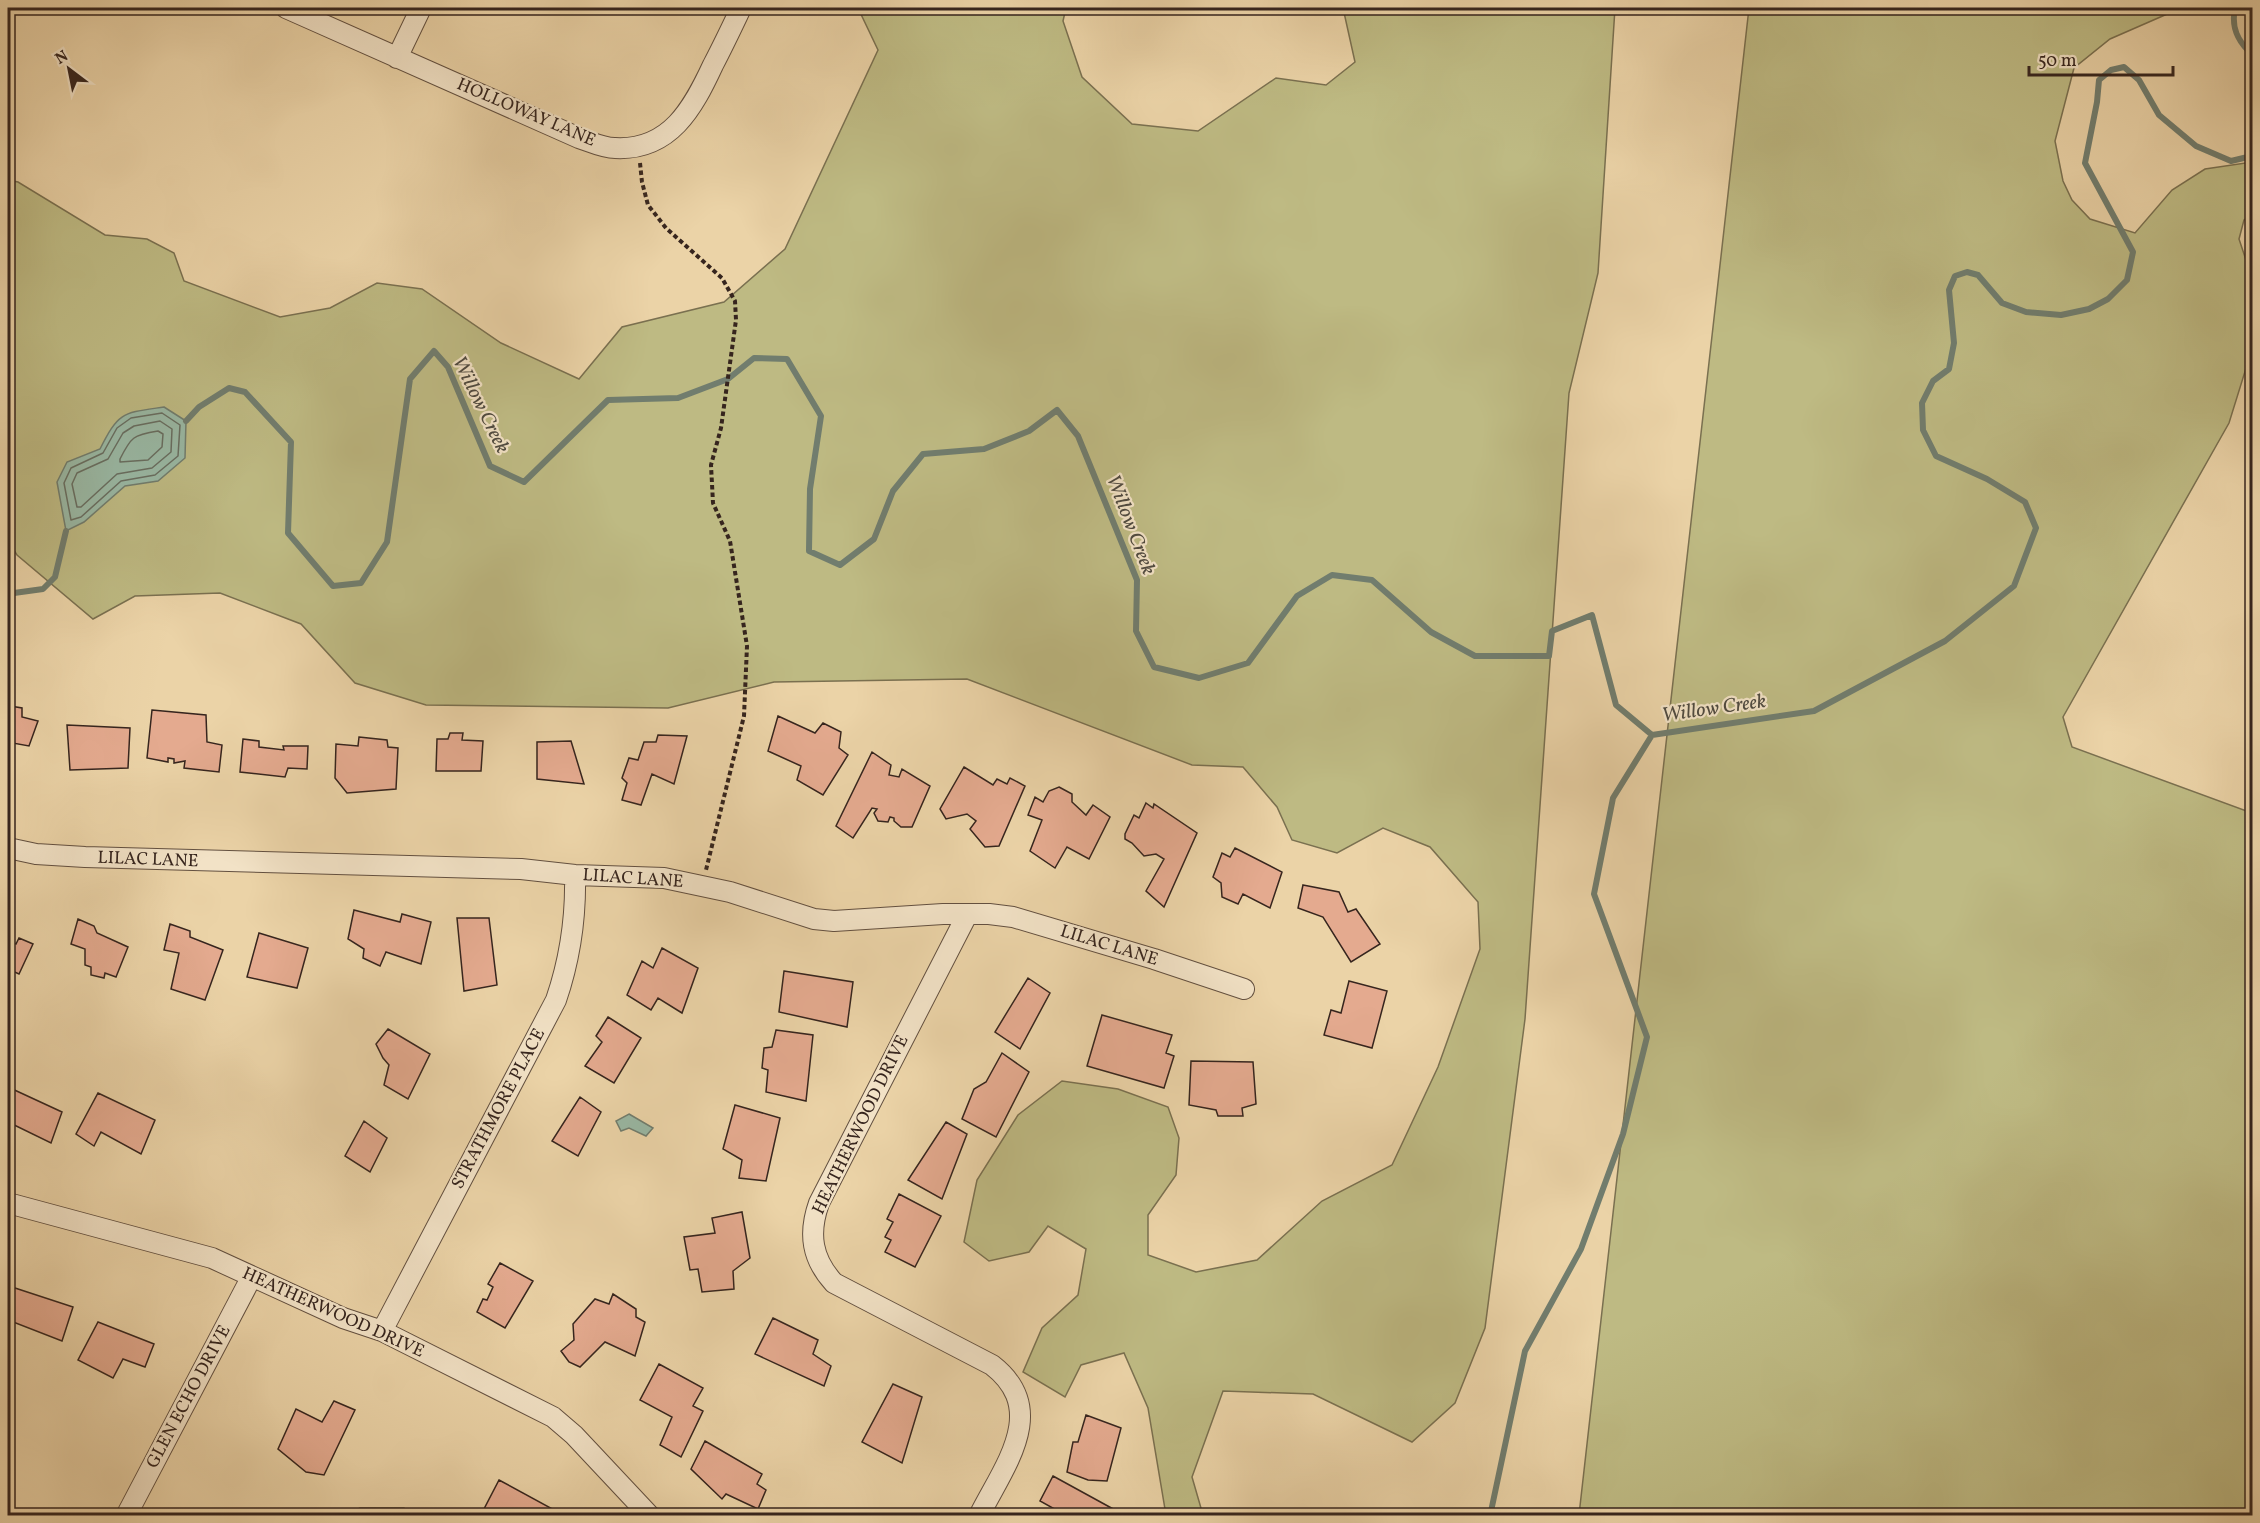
<svg xmlns="http://www.w3.org/2000/svg" width="2260" height="1523" viewBox="0 0 2260 1523" font-family="Vollkorn,serif">
<style>
.green{fill:#beba83;stroke:#7a7050;stroke-width:1.5}
.water{fill:#99b8a4;stroke:#717d6e;stroke-width:1.5}
.lines{fill:none;stroke-linecap:round;stroke-linejoin:round}
.shore{stroke:#686e61;stroke-width:1.5}
.stream{stroke:#717d6e;stroke-width:6}
.building{fill:#e4aa8f;stroke:#36251e;stroke-width:1.5}
.minor-casing{stroke:#635040;stroke-width:22}
.path{stroke:#36251e;stroke-width:4;stroke-dasharray:4.5 3;stroke-linecap:butt}
.minor{stroke:#f2e2c6;stroke-width:20}
.labels{text-anchor:middle;dominant-baseline:central;stroke-width:4.5;stroke-linejoin:round;paint-order:stroke}
.street-label{font-size:18px;fill:#36251e;stroke:#f2e2c6}
.water-label{font-size:20px;font-style:italic;fill:#4f4a40;stroke:#f2e2c6}
</style>
<rect width="100%" height="100%" fill="#ebd3a7"/>
<filter id="stains"><feTurbulence type="fractalNoise" baseFrequency=".00333" numOctaves="4"/><feColorMatrix values="0 0 0 0 .2 0 0 0 0 .09 0 0 0 0 .02 0 0 0 .5 -.17"/></filter>
<radialGradient id="worn" r=".72"><stop offset=".6" stop-color="#630" stop-opacity="0"/><stop offset="1" stop-color="#630" stop-opacity=".3"/></radialGradient>
<path class="green" d="M858,8H1066L1063,21L1082,77L1132,124L1198,131L1276,78L1326,85L1355,62L1343,8H1615L1598,273L1569,393L1525,1019L1485,1328L1455,1403L1412,1442L1313,1394L1223,1391L1192,1477L1203,1515H1166L1148,1408L1124,1353L1081,1365L1065,1397L1023,1372L1042,1328L1078,1295L1086,1249L1048,1226L1029,1252L989,1261L964,1242L977,1180L1018,1115L1062,1081L1118,1089L1168,1107L1179,1138L1176,1175L1148,1215V1255L1196,1272L1257,1260L1322,1201L1392,1165L1438,1067L1480,949L1478,902L1430,847L1383,828L1337,853L1292,840L1277,807L1243,767L1192,765L967,679L774,682L668,708L426,705L355,683L301,624L220,593L135,596L93,619L17,555L8,541V180L18,182L105,235L147,239L174,253L184,281L280,317L330,308L377,283L422,289L501,343L579,379L622,327L724,302L785,249L878,50Z
M1749,8H2181L2110,39L2074,68L2055,141L2063,181L2072,200L2090,219L2135,233L2172,190L2205,169L2252,162V215L2244,220L2239,239L2252,278V349L2229,423L2063,717L2072,747L2252,813V1515H1579Z
M360,1508H404L407,1515H345Z"/>
<path class="water" d="M164,407L186,421L185,458L158,481L125,486L84,522L66,531L57,482L67,462L100,449C119,411 123,413 164,407Z
M629,1114L653,1128L646,1136L629,1128L621,1131L616,1121Z"/>
<g class="lines">
<path class="shore" d="M162,413L180,425L178,456L155,475L121,481L81,517L71,520L64,483L71,468L103,453L117,428L131,418Z
M160,421L172,429L171,452L152,468L117,474L81,507H77L72,484L77,473L108,459L123,433L134,426Z
M158,431L163,434L162,447L148,460L120,462V459C131,437 133,435 158,431Z"/>
<path class="stream" d="M2235,8C2231,27 2237,41 2252,54
M186,421L199,407L229,388L245,392L291,442L288,533L333,586L361,583L387,542L410,379L434,351L448,367L490,466L524,482L608,400L678,398L728,379L754,358L787,359L821,416L810,489L809,551L840,565L874,539L893,491L923,454L984,449L1029,431L1057,410L1078,436L1137,580L1136,631L1154,667L1199,678L1248,663L1297,596L1332,575L1372,580L1431,632L1475,656H1549L1552,631L1592,615L1616,705L1652,735L1814,711L1945,641L2014,586L2036,528L2025,502L1987,479L1936,456L1923,430L1922,403L1933,381L1949,369L1954,343L1949,290L1955,276L1967,272L1978,275L2002,303L2026,312L2061,315L2089,309L2108,299L2127,280L2133,252L2085,163L2097,102L2099,80L2111,70L2124,67L2139,80L2159,115L2196,146L2231,161L2252,156
M8,588L14,593L43,589L55,577L66,531
M1490,1516L1525,1351L1581,1249L1623,1134L1647,1037L1594,894L1613,798L1652,735"/>
</g>
<path class="building" d="M10,706L22,708V717L38,721L29,746L13,743L8,759V713Z
M152,710L206,715L207,742L222,745L219,772L184,768L185,761L174,763V759L168,758V762L147,758Z
M778,716L815,733L823,723L841,732L839,748L848,755L823,795L797,780L801,766L768,751Z
M67,725L130,728L128,768L70,770Z
M450,733H463L462,740L483,741L481,771H436L437,739H448Z
M658,735L687,736L674,784L652,774L641,805L622,800L627,783L622,778L629,758L638,760L644,742H656Z
M359,737L387,740L388,747L398,748L396,789L347,793L335,778L336,744L358,746Z
M243,739L259,741V747L284,750L283,746H308L307,769L288,768L285,777L240,772Z
M571,741L584,784L537,779V742Z
M872,752L891,765L889,775L899,777L902,769L930,786L912,827H901L894,821V818L890,817L888,822L878,821L874,813L877,809L872,808L853,838L836,826Z
M964,767L993,785L997,779L1007,784L1010,778L1025,786L999,846L985,847L970,829L976,821L967,814L946,819L940,809Z
M1059,787L1072,794V802L1086,815L1093,805L1110,817L1089,859L1067,847L1055,868L1030,851L1042,820L1028,815L1035,797L1043,802L1049,791Z
M1146,803L1153,808L1154,804L1197,833L1164,907L1146,891L1164,859L1156,854L1144,856L1132,843L1125,839V834L1134,815L1139,818Z
M1235,848L1282,872L1270,908L1243,894L1238,904L1222,897L1221,883L1213,877L1222,853L1230,857Z
M1303,885L1339,892L1348,912L1356,909L1380,944L1351,962L1323,917L1298,908Z
M354,910L400,922L402,914L431,922L421,964L386,952L380,966L363,958L364,949L348,939Z
M457,918H489L497,985L464,991Z
M78,919L94,926L97,933L128,947L116,977L105,973L104,978L91,975V967L85,965V949L71,944Z
M170,924L190,931V937L223,950L205,1000L171,989L179,953L164,950Z
M259,933L308,948L297,988L247,977Z
M19,938L33,944L19,974L8,969V940L16,944Z
M662,948L698,968L682,1013L658,998L651,1010L627,995L642,961L653,968Z
M784,971L853,982L847,1027L779,1012Z
M1028,978L1050,993L1020,1049L995,1032Z
M1349,981L1387,991L1372,1048L1324,1035L1331,1010L1341,1013Z
M1102,1015L1172,1035L1166,1053L1174,1056L1164,1088L1087,1066Z
M608,1017L641,1038L614,1083L585,1066L602,1042L596,1036Z
M388,1029L430,1054L408,1099L384,1085L389,1065L383,1058L376,1044Z
M776,1030L813,1035L806,1101L766,1092L768,1070L762,1068L764,1048L772,1047Z
M1002,1053L1029,1072L996,1137L962,1119L974,1089L986,1082Z
M1191,1061L1253,1062L1256,1104L1242,1108L1243,1116H1218L1216,1110L1189,1105Z
M8,1087L62,1112L51,1143L8,1122Z
M98,1093L155,1120L141,1154L101,1132L94,1146L76,1134Z
M580,1097L601,1112L578,1156L552,1141Z
M735,1105L780,1118L766,1181L739,1178L742,1160L723,1149Z
M364,1121L387,1138L370,1172L345,1156Z
M946,1122L967,1134L942,1199L908,1180Z
M899,1194L941,1216L915,1267L885,1252L891,1240L885,1237L893,1222L887,1219Z
M742,1212L750,1258L733,1271L734,1289L702,1292L698,1269L690,1270L684,1237L715,1233L712,1218Z
M500,1263L533,1281L505,1328L477,1312L483,1299L487,1300L493,1287L488,1284Z
M15,1288L73,1307L62,1341L8,1320V1302Z
M613,1294L636,1309V1317L645,1322L635,1356L605,1342L580,1367L569,1362L561,1351L574,1340L573,1324L595,1299L609,1304Z
M773,1318L818,1340L813,1354L831,1366L824,1386L755,1354Z
M98,1322L154,1344L145,1367L123,1359L113,1378L78,1360Z
M659,1364L703,1388L693,1406L703,1411L681,1457L660,1445L672,1417L640,1400Z
M893,1384L922,1397L902,1463L862,1442Z
M334,1401L355,1410L324,1475L306,1472L278,1449L296,1409L322,1422Z
M1086,1415L1121,1428L1107,1481L1088,1480L1067,1472L1073,1442H1078Z
M705,1441L762,1474L757,1484L766,1490L758,1509L726,1494L722,1499L691,1469Z
M1053,1476L1126,1516H1067L1040,1501Z
M499,1480L558,1512L556,1516H490L484,1509Z"/>
<g class="lines">
<g class="minor-casing">
<path id="minor" d="M286,8L579,138C591,142 603,148 615,148C670,151 693,108 713,65C723,46 732,27 741,8
M397,58L421,8
M8,848L36,854L85,857L521,869L575,875L664,878L730,892L814,919L834,921L943,914H989L1013,917L1154,959L1244,989
M967,915L819,1203C808,1234 812,1259 834,1283L992,1365C1050,1410 1004,1466 979,1516
M8,1203L212,1258L343,1318L382,1331L553,1417L574,1435L650,1516
M382,1331L556,1000C570,959 576,918 575,875
M126,1516L251,1278"/>
</g>
<path class="path" d="M640,163L642,182L648,205L666,228L722,278L735,301L736,320L721,428L711,465L713,503L730,541L747,646L744,716L706,870"/>
<use href="#minor" class="minor"/>
</g>
<g class="labels">
<g class="street-label">
<text transform="translate(526 113) rotate(23)">HOLLOWAY LANE</text>
<text transform="translate(148 860) rotate(2)">LILAC LANE</text>
<text transform="translate(633 879) rotate(4)">LILAC LANE</text>
<text transform="translate(1109 946) rotate(17)">LILAC LANE</text>
<text transform="translate(499 1109) rotate(-62)">STRATHMORE PLACE</text>
<text transform="translate(861 1125) rotate(-64)">HEATHERWOOD DRIVE</text>
<text transform="translate(333 1313) rotate(24)">HEATHERWOOD DRIVE</text>
<text transform="translate(189 1397) rotate(-62)">GLEN ECHO DRIVE</text>
</g>
<g class="water-label">
<text transform="translate(480 405) rotate(64)">Willow Creek</text>
<text transform="translate(1130 525) rotate(69)">Willow Creek</text>
<text transform="translate(1714 709) rotate(-8)">Willow Creek</text>
</g>
</g>
<rect width="2260" height="1523" fill="none" stroke="#ebd3a7" stroke-width="30"/>
<rect x="9" y="9" width="2242" height="1505" fill="none" stroke="#36251e" stroke-width="3"/>
<rect x="15" y="15" width="2230" height="1493" fill="none" stroke="#36251e" stroke-width="1.5"/>
<g transform="translate(69 69) rotate(328)" stroke="#f2e2c6" stroke-width="4.5" paint-order="stroke">
<path d="M0-4.5L10 22L0 15L-10 22Z" fill="#36251e"/>
<text y="-9" font-size="16" font-weight="bold" text-anchor="middle" fill="#36251e">N</text>
</g>
<path d="M2029 66v9h144v-9" fill="none" stroke="#36251e" stroke-width="3"/>
<text x="2038" y="66" font-size="18" fill="#36251e" stroke="#f2e2c6" stroke-width="4.5" paint-order="stroke">50 m</text>
<rect width="100%" height="100%" filter="url(#stains)"/>
<rect width="100%" height="100%" fill="url(#worn)"/>
</svg>
